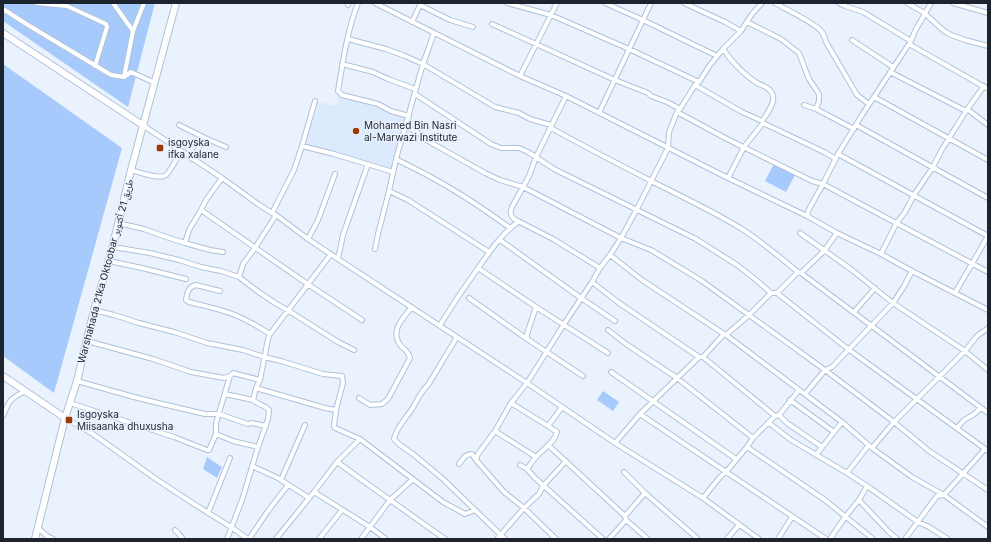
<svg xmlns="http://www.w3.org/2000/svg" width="991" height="542" viewBox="0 0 991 542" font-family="Inter,'Noto Naskh Arabic',sans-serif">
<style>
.built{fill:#dceafe}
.green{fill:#a6cafc}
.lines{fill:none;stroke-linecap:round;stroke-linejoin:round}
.street-casing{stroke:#afc1db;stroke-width:6}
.secondary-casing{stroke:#afc1db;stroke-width:8}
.primary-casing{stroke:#afc1db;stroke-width:8}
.street{stroke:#fff;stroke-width:4}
.secondary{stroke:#fff;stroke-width:6}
.primary{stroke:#fff;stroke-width:6}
.poi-dot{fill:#9f3a07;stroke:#eaf2fd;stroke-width:1.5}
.labels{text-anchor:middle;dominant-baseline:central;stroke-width:3;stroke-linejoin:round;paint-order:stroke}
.poi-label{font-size:10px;fill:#1d242e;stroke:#eaf2fd;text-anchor:start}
.street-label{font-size:10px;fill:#1d242e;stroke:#eaf2fd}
</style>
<rect width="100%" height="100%" fill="#eaf2fd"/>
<path class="built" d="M338,95L382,108L407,116L392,169L331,152L304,146L318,102L337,106Z"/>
<path class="green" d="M3,3H155L128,107L3,21Z
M3,64L122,148L54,393L3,356Z
M774,164L795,175L786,192L765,181Z
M603,391L619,402L613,411L597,400Z
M207,457L222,467L217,478L203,469Z"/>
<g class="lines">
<g class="street-casing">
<path id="street" d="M37,3L67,6L106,24L107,27L95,66
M113,3L133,31
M347,3L348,5
M358,3C347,31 343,62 338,91L342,95L378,104L391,111L409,116
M375,3L520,76L566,96L728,178L807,216L837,233L881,254L912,271L988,310
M507,3L551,15L629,49L699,82
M605,3L643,20L717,56
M684,3L725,22L741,31
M775,3C787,10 813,22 821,31C824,34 825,38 826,42L857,95L869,104
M839,3L845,6L863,12L911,41
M907,3L923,12L944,31L951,35L965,40L988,46
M953,3L988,13
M420,5L450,20L473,27
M3,9L28,25L111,75L124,77L131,72L155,83
M412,22L420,5
M747,22L781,39L799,53L809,79L819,94V101L816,109
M492,24L615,80L648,93L651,96L667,102L680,109
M348,39L386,49L405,56L423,64L495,107L519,113L530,119L551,125
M852,40L893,67
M909,44L988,89
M723,49C732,62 743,74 757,83C763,86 771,88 773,96C775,104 766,115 762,121
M342,64L373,72L388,79L415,89
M890,72L966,111
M520,76L557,3
M124,77L133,31L144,3
M695,85L742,112L762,121L763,123L824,152L836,159
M415,94L491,144L501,148H519L528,152L554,169L696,239L737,265L755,279L771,293
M566,96L536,157L529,176L523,187L512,207C510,212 510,215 514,219L553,239L600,268
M874,97L988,160
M804,105L816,109L854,129
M967,109L988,125
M677,112L727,139L812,181L823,184L988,272
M599,113L643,20L651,3
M179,125L205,138L226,147
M856,125L988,198
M144,126L222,178L258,204L272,213L276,215L308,239L338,259L527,383L615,443L703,498L759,539
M406,126L425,137L428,141L485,173L500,180L523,187L621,238L651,250L702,281L825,370L894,422L929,451L988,490
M551,128C587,148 624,167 661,186C689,200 716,213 742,229C762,242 780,257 798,272
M302,146L334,154L393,172
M838,154L988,236
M192,159L205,138
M396,159C407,165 418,170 429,176C457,191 484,209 510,228
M131,170C138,172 160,180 166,175C170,172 178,156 181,151
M222,178L206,200L201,210L309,285L362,320
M728,178L744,147L763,123
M389,191L408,200L489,252
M272,213L294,170L302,146L315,101
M276,215L255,248L243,264L239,277L260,293L275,303L289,311L338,342L354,350
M807,216L809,209L823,184L838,154L862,115L911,41L915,31L931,3
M118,223L144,229L166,237L185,243L189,230L201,210
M800,233L852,270L893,303L965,351L988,370
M308,239L318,220L335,174
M500,240L581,298L615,321
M185,243L210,250L223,252
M113,247L150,253L179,260L201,267L221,271L239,277
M375,249L378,234L389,191L396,159L423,64L434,33
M331,254L270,334L268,339L260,380L256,388L325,408L336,410
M881,254L896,224L905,212L914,195L933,167L941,151L966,111L984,86
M610,255L642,280L724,334
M338,259L343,235L368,164
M109,261L142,268L186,279
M478,268L536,307L608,353
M801,273L988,413
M592,282L619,303L699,357
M220,291L196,285C188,287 187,293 186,300L189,302C204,306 220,309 235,315C247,320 259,327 270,334
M777,293L848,349L988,451
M955,293L988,236
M469,298L527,339
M536,307L527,334V339L583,376
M94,310L114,315L139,323L174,332L207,343L243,350L264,357L281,361L323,374L342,376L343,383L336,410L334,426L335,428L360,439L443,502L465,514L475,510
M854,312L875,288
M440,325C451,307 463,289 476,271C488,254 501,234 518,222
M608,330L626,344L677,378L753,438
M726,335L842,422L872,448L912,477L944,495L988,527
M457,337L428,385C421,391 417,401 412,409C406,418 396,428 394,439L400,445L413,454L443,479L505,539
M87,341L153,359L191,372L224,378L230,376L233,373L260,380
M703,357L775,416
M611,372L736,459
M77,381L134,397L158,403L205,414H219L248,424L252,423L266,426
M225,394L253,400C258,405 265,405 269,410L268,419L258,447L242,500L227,539
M805,394L825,370L832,367L893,303L903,288L912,271
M359,398L370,405L382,404L388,399L410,358C408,351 406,351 401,346C389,331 403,318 412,307
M253,400L256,388
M790,400L834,432
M70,403L174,437L207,450H209L216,434V423L230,376
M511,403L548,426
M640,414L826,539
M779,415L787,423L822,447
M3,416C9,401 10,398 26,391
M65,418L93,434L156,479L194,504L231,527L248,539
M769,423L791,440L847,473L867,486L918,522L929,527L948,539
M957,428L964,420L973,415L981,408
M495,431L536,457
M216,434L233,441L258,447
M615,443L640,414L699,357H703L724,334L726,335L749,315L771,293H777L798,272L801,273L824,251L837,233
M548,445L625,516L626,520L648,539
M747,447L825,500L873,539
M872,448L894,422L965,351L977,336L988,328
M816,455L842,422
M337,462L390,500L445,539
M459,464C463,459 465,454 472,454L476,460
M520,465L527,469L535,478L603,539
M252,466L278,478L309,498
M527,469C530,465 533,460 537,456C543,449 555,442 557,432L548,426L562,407
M624,472L645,493L698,539
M847,473L868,446
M281,480L305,425
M314,492L370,527L386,539
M703,498L720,477L726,472L747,447L753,438L775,416L779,415L799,390
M859,500L888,531L897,539
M208,513L230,458
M625,516L645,493
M38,528L47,536L53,539
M175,530L178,533L183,539
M249,539L268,511L288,485
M276,539L314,492L337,462L360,439
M319,539L342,510
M361,539L390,500L413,479
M497,539L524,508L539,494L543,486L566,461
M556,539L524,508L504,492L476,460L478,454L495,431L511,403L527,383L564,324L592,282L600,268L610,255L621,238L637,209L668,148L669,132L677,112L680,109L695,85L699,82L710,65L723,49L741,31L752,14L762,3
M609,539L626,520
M727,539L739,525
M778,539L792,517
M830,539L845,517L859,500L867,486
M905,539L937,496L944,495L985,449"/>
</g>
<g class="secondary-casing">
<path id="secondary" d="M3,33L144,126
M3,376L65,418"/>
</g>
<g class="primary-casing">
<path id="primary" d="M35,539L65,418L77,381L94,310L109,261L131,170L176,3"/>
</g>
<use href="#street" class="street"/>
<use href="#secondary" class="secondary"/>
<use href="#primary" class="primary"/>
</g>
<g class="poi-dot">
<circle cx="356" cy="131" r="4"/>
<rect x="156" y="144" width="8" height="8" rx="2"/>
<rect x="65" y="416" width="8" height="8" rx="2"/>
</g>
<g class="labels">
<g class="poi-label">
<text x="364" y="125">Mohamed Bin Nasri<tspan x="364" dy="12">al-Marwazi Institute</tspan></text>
<text x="168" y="142">isgoyska<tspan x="168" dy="12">ifka xalane</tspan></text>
<text x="77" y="414">Isgoyska<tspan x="77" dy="12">Miisaanka dhuxusha</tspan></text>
</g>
<g class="street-label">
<text transform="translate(105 271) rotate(-75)">Warshahada 21ka Oktoobar طريق 21 أكتوبر</text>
</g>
</g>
<rect width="991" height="542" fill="none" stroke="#1d242e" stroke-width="8"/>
</svg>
